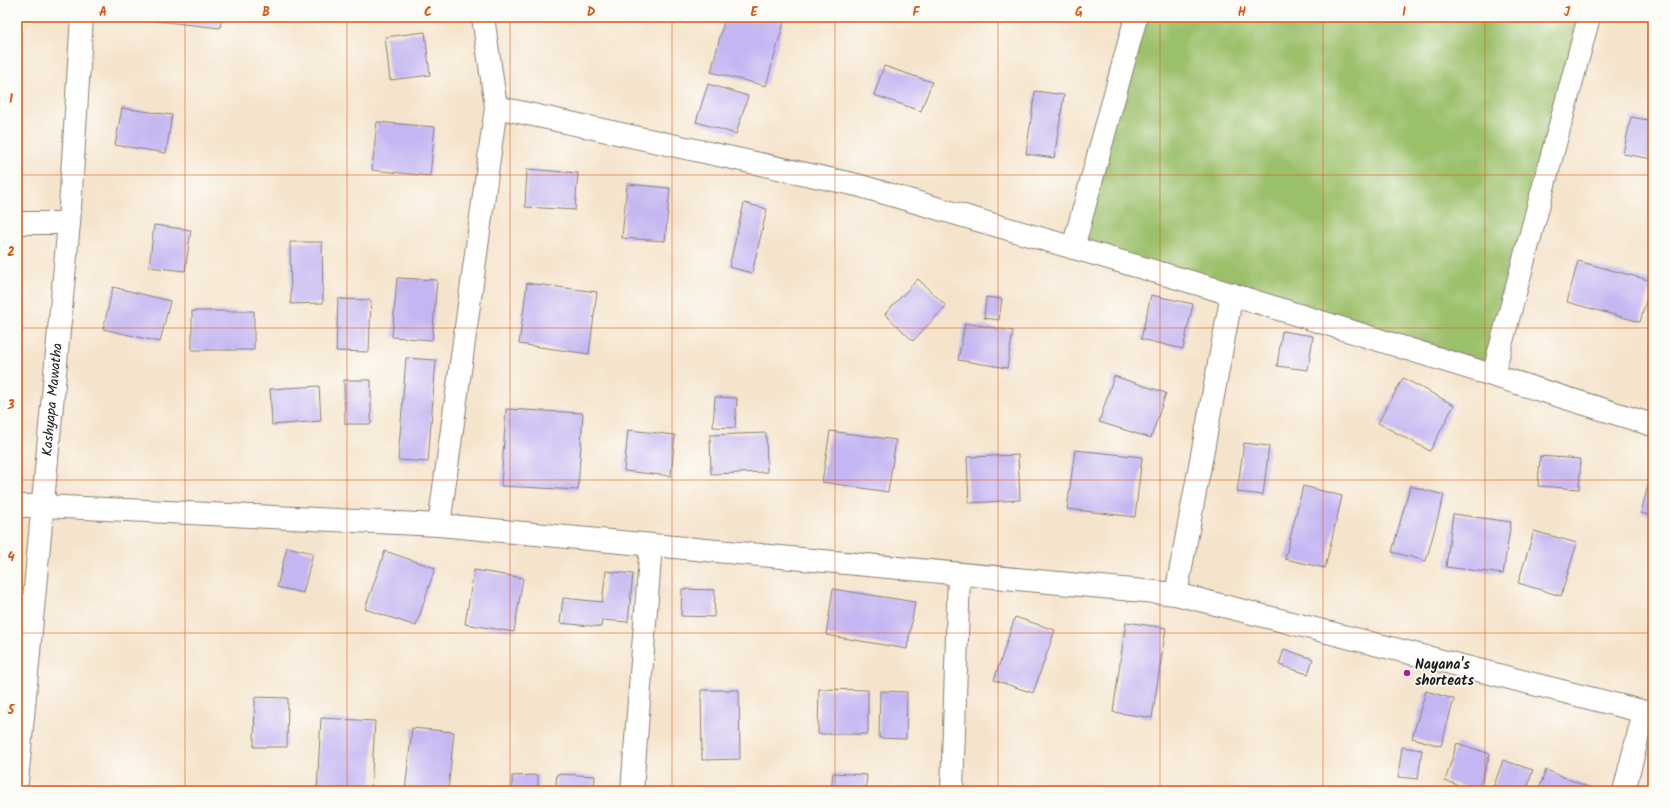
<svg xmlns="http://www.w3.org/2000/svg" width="1670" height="808" viewBox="0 0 1670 808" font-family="Kalam,sans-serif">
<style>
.green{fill:#9bc06b;stroke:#5c6e44}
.building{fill:#c4b6f2}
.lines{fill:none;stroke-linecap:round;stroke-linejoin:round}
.minor-casing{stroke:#888074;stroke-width:24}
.minor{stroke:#fff;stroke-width:22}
.grid{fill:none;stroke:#de560d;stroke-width:1;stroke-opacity:0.55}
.poi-dot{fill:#b5179e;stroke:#fdfcf7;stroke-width:1.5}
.labels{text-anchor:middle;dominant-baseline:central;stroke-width:3.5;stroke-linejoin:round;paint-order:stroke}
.street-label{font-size:14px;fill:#1c1c1c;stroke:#fdfcf7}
.poi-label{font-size:14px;font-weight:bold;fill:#1c1c1c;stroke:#fdfcf7;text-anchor:start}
.neatline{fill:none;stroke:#de560d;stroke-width:1.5}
.grid-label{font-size:13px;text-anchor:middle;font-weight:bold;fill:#de560d}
</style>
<rect width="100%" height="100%" fill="#fdfcf7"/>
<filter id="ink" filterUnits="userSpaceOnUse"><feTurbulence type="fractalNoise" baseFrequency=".025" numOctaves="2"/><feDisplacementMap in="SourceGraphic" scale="8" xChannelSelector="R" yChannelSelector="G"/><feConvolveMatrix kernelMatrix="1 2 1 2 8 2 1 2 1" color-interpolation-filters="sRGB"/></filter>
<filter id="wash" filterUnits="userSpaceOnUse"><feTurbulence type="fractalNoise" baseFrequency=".012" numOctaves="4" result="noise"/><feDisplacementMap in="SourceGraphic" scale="16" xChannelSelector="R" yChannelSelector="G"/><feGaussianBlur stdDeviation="0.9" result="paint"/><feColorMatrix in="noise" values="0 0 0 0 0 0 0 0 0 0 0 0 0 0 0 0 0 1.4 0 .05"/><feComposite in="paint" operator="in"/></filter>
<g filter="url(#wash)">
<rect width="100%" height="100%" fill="#f5e4cc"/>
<path class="green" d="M1135,17H1592L1493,375L1074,248Z"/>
<g id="blocks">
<path class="building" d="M149,17H222L220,28L148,20Z
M725,17H764L784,22L766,86L711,72Z
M425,32L430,75L390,80L385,37Z
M884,66L932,82L921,111L874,95Z
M708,84L748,96L736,134L696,122Z
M1035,91L1064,95L1054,158L1026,154Z
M122,108L172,115L166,153L115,145Z
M1631,117L1653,121V159L1623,154Z
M377,122L435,127L430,176L372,170Z
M527,169L578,173L575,210L525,207Z
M627,184L670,188L665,241L622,238Z
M744,203L767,209L752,273L729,267Z
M154,225L191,230L185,271L149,267Z
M290,242H322L323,303L291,304Z
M1578,261L1652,281L1640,322L1567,302Z
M397,278L437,280L432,340L392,337Z
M918,279L946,306L913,341L885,314Z
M527,283L597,292L589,354L519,344Z
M113,287L170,301L160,342L103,329Z
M1151,295L1193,304L1183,349L1141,339Z
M986,297L1002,299L999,320L984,318Z
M338,299L371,300L369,352L336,351Z
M192,311H254V350H192Z
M965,323L1013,331L1007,368L958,360Z
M1282,331L1313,336L1308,370L1277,366Z
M406,358L436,360L428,462L398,460Z
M1114,376L1166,393L1151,438L1099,422Z
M1403,378L1454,405L1430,451L1378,423Z
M344,380H371V424H345Z
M319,386L321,421L272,425L270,389Z
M715,397L737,398L735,428L713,427Z
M506,409L583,413L578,490L501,486Z
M628,430L675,435L671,476L624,471Z
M830,431L896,440L888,492L822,482Z
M766,433L767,472L711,474L710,435Z
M1244,443L1269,446L1263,495L1237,492Z
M1075,450L1142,457L1135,517L1067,509Z
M1018,455L1020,500L969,503L967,457Z
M1540,456L1581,459L1579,489L1538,486Z
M1648,485L1653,487V516L1641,513Z
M1303,486L1342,496L1325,568L1285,559Z
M1410,486L1444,495L1426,561L1392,552Z
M1453,514L1511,522L1503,574L1446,567Z
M1534,531L1577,543L1561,596L1518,583Z
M287,547L313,553L303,593L277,587Z
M385,551L435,568L416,626L365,609Z
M474,570L523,578L514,632L465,624Z
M606,571L633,574L628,622L602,620L601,627L560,623L563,598L602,602Z
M682,589L715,590L714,617L681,616Z
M833,589L915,602L907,649L826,635Z
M1015,617L1055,630L1033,693L994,680Z
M1126,622L1166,628L1152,718L1113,712Z
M1284,649L1313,659L1308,674L1279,665Z
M819,689L868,690V734H818Z
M701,690H739L740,759L702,760Z
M880,691L907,692L906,739L879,738Z
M1426,691L1454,699L1441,746L1412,738Z
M255,697L288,698L287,747H254Z
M321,718L375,721L371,791H317Z
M412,728L454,732L448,791H405Z
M1457,743L1490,754L1478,791L1445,781Z
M1402,747L1422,750L1418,779L1398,777Z
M1503,760L1533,770L1526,791H1492Z
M1546,770L1598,791H1538Z
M833,773L867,775L866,791H831Z
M557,774L595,776L594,791H555Z
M538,775V791H512V776Z"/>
</g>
</g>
<g filter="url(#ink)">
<use href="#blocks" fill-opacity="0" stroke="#888074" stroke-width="1"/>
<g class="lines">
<g class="minor-casing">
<g id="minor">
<path d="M496,107L857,185L1205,286L1653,425"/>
<path d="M17,223H69"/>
<path d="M1073,248L1136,17"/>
<path d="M1493,375L1589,17"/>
<path d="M17,506H43L439,525L1176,594L1653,714"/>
<path d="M439,525L496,107L483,17"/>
<path d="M1176,594L1232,294"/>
<path id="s1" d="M17,781L69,223L82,17"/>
<path d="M632,791L651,545"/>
<path d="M952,791L959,574"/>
<path d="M1624,791L1644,712"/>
</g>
</g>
<use href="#minor" class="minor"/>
</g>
</g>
<path class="grid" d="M185,17V791M347,17V791M510,17V791M672,17V791M835,17V791M998,17V791M1160,17V791M1323,17V791M1485,17V791M17,175H1653M17,328H1653M17,480H1653M17,633H1653"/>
<circle class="poi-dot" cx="1407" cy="673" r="4"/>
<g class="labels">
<g class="street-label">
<text stroke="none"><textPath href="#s1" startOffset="383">Kashyapa Mawatha</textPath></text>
</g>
<g class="poi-label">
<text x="1415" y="665">Nayana's<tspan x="1415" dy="16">shorteats</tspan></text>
</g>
</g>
<rect width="1670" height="808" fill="none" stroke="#fdfcf7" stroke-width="44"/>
<rect x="22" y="22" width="1626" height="764" class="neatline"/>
<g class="grid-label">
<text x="103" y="16">A</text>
<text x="266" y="16">B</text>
<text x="428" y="16">C</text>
<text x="591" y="16">D</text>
<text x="754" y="16">E</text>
<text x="916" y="16">F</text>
<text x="1079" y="16">G</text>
<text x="1242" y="16">H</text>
<text x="1404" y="16">I</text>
<text x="1567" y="16">J</text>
<text x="11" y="103">1</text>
<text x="11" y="256">2</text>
<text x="11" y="409">3</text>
<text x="11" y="561">4</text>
<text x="11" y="714">5</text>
</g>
</svg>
